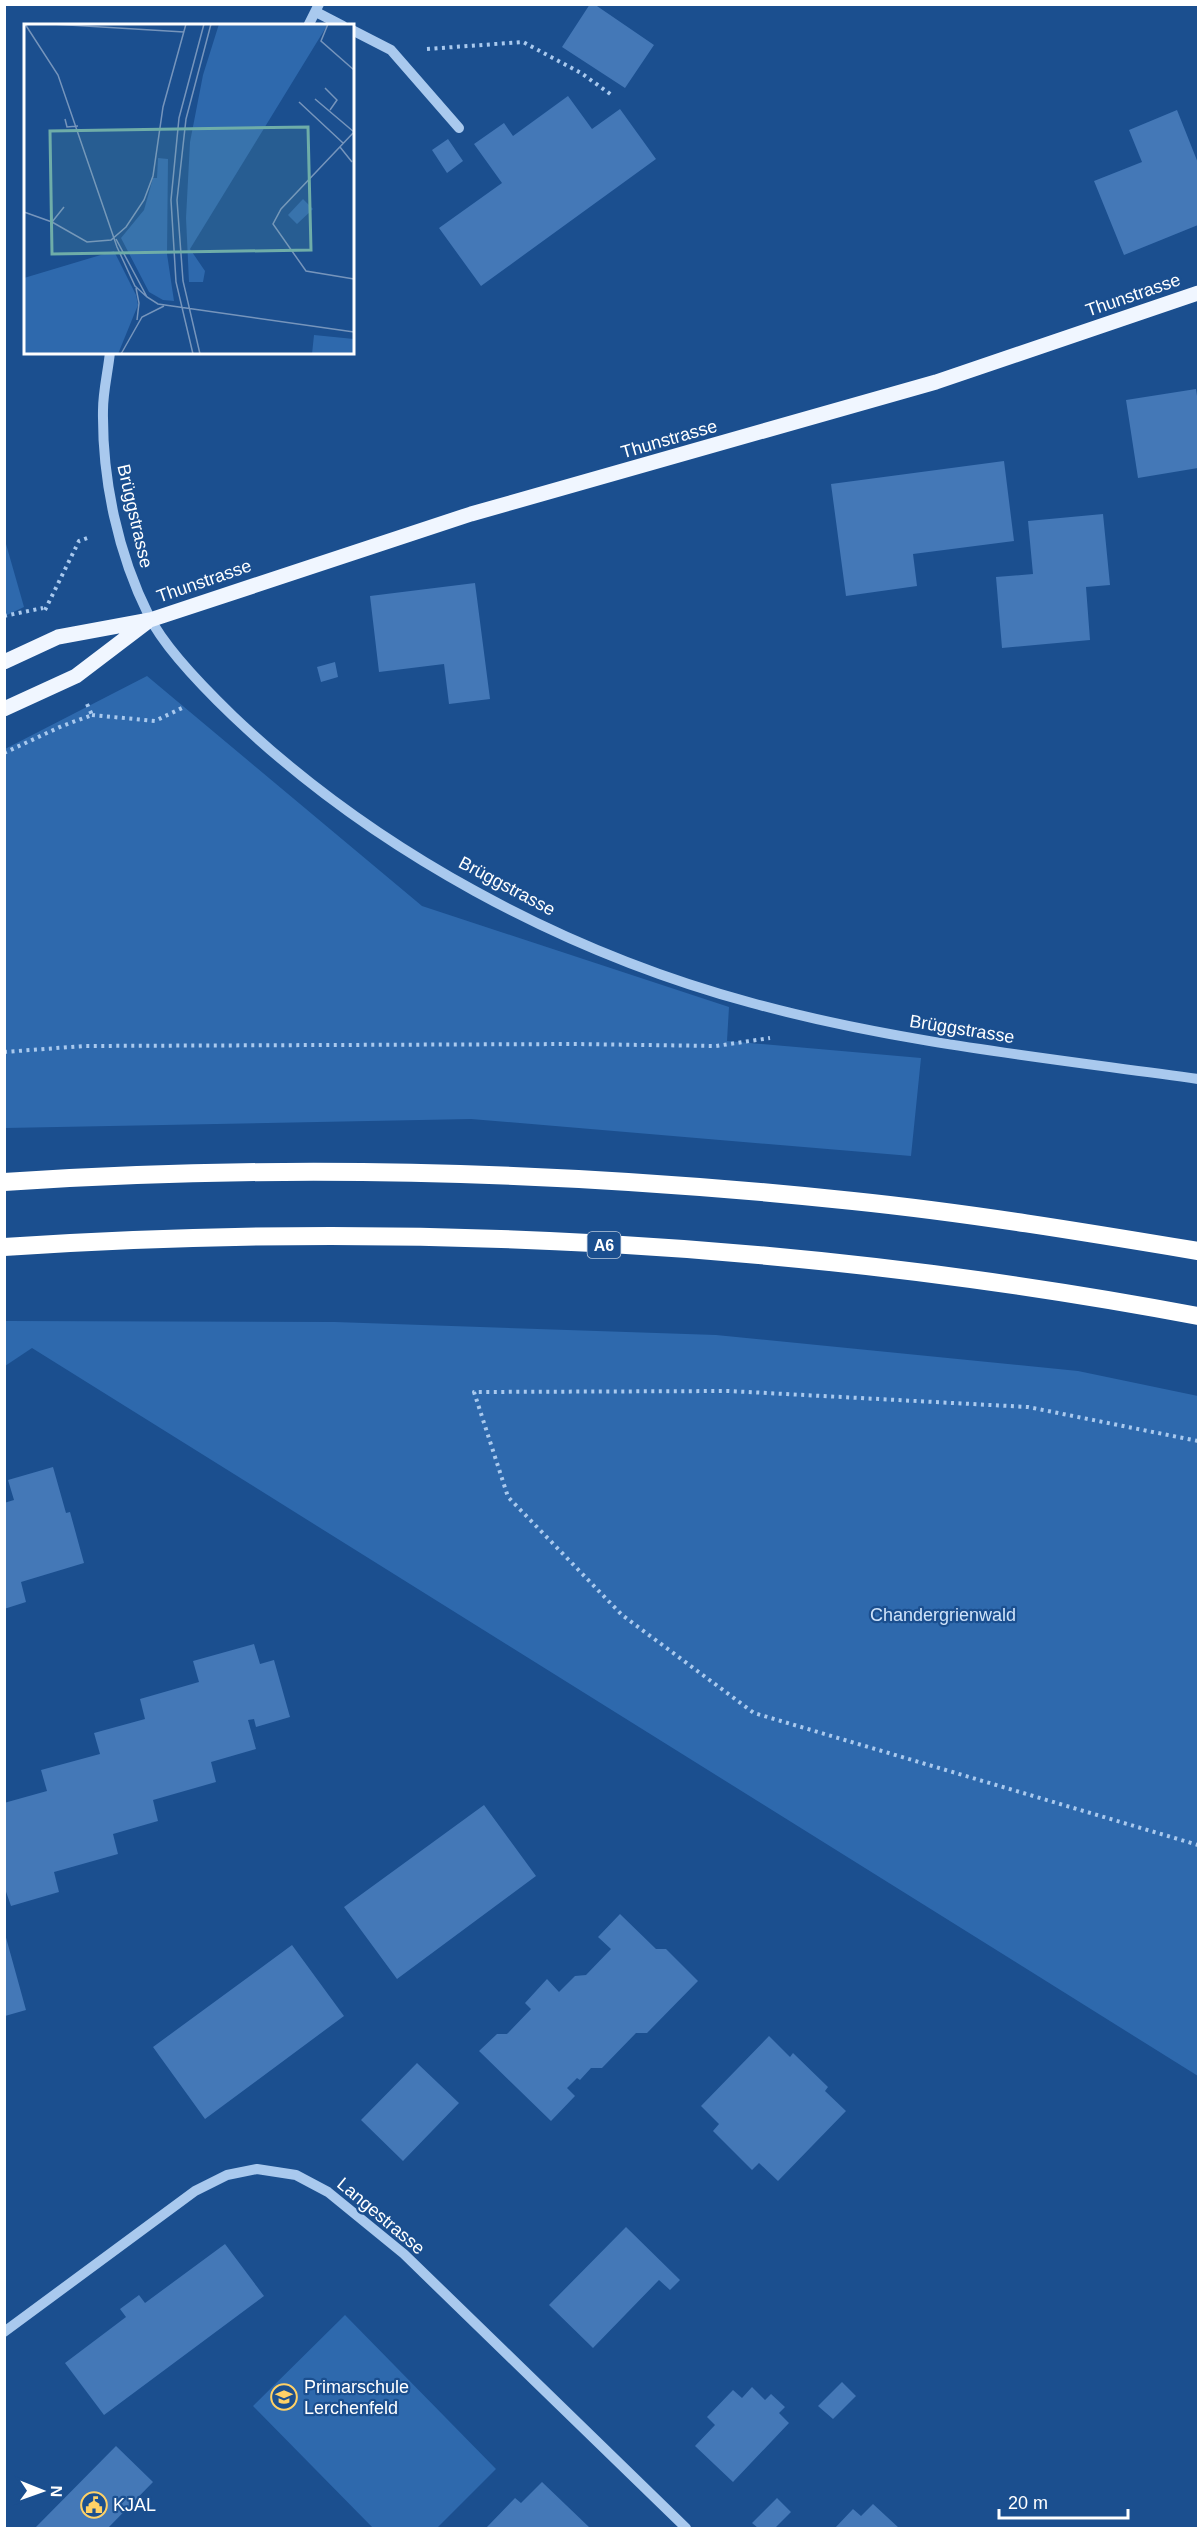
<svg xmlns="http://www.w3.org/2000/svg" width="1203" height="2533" viewBox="0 0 1203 2533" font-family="Helvetica,sans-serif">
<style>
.green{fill:#2e69ad}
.building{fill:#4478b7}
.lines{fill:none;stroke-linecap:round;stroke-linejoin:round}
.path{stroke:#a9c9ee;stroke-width:4;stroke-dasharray:3 4.5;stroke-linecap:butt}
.minor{stroke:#a9c9ee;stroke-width:10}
.major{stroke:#f0f6ff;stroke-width:15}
.highway{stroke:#fff;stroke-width:18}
.labels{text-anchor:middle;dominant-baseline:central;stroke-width:4.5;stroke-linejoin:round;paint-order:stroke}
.shield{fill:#1b4f8f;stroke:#bbcadd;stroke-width:1.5}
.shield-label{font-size:16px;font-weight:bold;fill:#fff}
.street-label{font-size:18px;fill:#fff;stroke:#1b4f8f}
.park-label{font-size:18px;fill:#cfe3fa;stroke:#1b4f8f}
.poi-label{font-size:18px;fill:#fff;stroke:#1b4f8f;text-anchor:start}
.inset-road{fill:none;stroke:#7695bc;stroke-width:1.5}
.view{fill:#6fada8;fill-opacity:0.15;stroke:#6fada8;stroke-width:3}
.inset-edge{fill:none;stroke:#fff;stroke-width:3}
</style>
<rect width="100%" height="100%" fill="#1b4f8f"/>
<path class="green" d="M4,537L24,607L5,616H4Z
M147,676L422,906L729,1007L727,1041L921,1058L911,1156L471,1119L5,1128V749Z
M5,1321L335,1322L716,1335L1078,1371L1198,1396V2076L32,1348L5,1366Z
M345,2315L496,2469L437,2528H373L253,2406Z"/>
<path class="building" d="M590,4H594L654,45L625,88L562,47Z
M568,96L592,129L620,109L656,159L481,286L439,228L502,183L474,144L504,123L513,136Z
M1177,110L1198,163V225L1124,255L1094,181L1142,162L1129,130Z
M448,139L463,161L447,173L432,150Z
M1196,389L1198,403V468L1138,478L1126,400Z
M1004,461L1014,541L913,554L917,586L846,596L831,484Z
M1103,514L1110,585L1086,587L1090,640L1002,648L996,577L1033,574L1028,521Z
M475,583L490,699L449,704L444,664L379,672L370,596Z
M335,662L338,677L321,682L317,667Z
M53,1467L66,1513L70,1512L84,1563L21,1582L26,1602L4,1609V1503L14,1500L8,1480Z
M254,1644L260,1664L274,1660L290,1717L256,1727L254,1719L248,1720L256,1749L211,1762L216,1782L153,1800L158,1821L113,1834L118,1854L54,1872L59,1892L11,1906L4,1886V1803L47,1791L41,1770L100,1754L94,1733L145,1719L140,1699L199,1682L193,1661Z
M484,1805L536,1876L397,1979L344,1907Z
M620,1914L656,1949H666L698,1981L647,2033H636L602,2068H591L580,2080L577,2078L567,2088L575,2096L551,2121L479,2051L497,2034H507L531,2009L525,2003L547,1979L559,1992L575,1976L586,1975L611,1949L598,1937Z
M5,1934L26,2010L5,2016Z
M292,1945L344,2016L205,2119L153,2047Z
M769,2036L790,2057L793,2053L828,2087L825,2091L846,2111L778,2181L759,2163L752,2170L713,2131L719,2124L701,2106Z
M417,2063L459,2103L403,2161L361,2120Z
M626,2227L680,2280L670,2290L659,2280L593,2348L549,2305Z
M225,2244L264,2296L104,2415L65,2363L126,2317L120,2309L139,2295L145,2303Z
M842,2382L856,2396L833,2419L818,2406Z
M752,2387L765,2400L771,2394L785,2407L779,2413L789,2423L733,2482L695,2446L715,2425L707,2417L733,2390L742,2398Z
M116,2446L153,2482L108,2528H35Z
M542,2482L590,2528H486L515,2498L521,2503Z
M777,2498L791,2512L775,2528H758L752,2523Z
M873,2504L899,2528H835L853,2509L861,2516Z"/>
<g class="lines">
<path class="path" d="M427,49L523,42L581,73L613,96
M45,610L79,541L90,537
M4,616L43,608
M92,715L155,721L184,707
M4,753L62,726L92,715L87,704
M4,1052L84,1046L575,1044L716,1046L770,1038
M1198,1441L1028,1407L729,1391L474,1392L508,1497L622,1615L754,1713L1198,1845"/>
<path class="minor" d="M316,12L343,26
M308,26L319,4
M352,30L391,50L459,128
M110,352C108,372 103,391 103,410C102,480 118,554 149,616C165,649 206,690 233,716C375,851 563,952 752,1003C898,1043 1049,1058 1198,1079
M4,2332L195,2191L227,2175L257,2169L296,2175L328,2192L404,2254L686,2528"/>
<path class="major" d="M4,662L58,637L150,620L471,514L936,382L1198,293
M4,709L76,676L147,622"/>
<path class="highway" d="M4,1182C288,1163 571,1171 853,1201C969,1213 1084,1232 1198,1251
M4,1247C402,1220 806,1242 1198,1316"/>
</g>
<defs>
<g id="school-ring" transform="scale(1.35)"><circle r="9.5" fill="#1b4f8f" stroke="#ffd166" stroke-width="1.5"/><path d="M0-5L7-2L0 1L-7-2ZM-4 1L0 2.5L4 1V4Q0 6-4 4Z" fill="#ffd166"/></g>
<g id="civic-ring" transform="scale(1.35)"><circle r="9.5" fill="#1b4f8f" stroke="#ffd166" stroke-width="1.5"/><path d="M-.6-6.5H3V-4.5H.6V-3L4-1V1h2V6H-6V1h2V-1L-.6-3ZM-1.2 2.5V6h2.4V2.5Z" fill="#ffd166"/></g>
</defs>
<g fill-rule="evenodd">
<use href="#school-ring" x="284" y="2397"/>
<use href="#civic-ring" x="94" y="2505"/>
</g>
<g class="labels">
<rect class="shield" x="587.5" y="1232" width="33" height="26" rx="4.5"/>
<g class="shield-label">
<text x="604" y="1245">A6</text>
</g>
<g class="street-label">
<text transform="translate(1133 295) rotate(-19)">Thunstrasse</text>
<text transform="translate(669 439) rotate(-16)">Thunstrasse</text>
<text transform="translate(135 516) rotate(77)">Brüggstrasse</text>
<text transform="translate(204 581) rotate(-19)">Thunstrasse</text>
<text transform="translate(507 886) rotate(28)">Brüggstrasse</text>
<text transform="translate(962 1029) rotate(9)">Brüggstrasse</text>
<text transform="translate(381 2216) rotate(40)">Langestrasse</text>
</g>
<g class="park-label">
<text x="943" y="1615">Chandergrienwald</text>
</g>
<g class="poi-label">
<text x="304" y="2387">Primarschule<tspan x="304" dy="21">Lerchenfeld</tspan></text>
<text x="113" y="2505">KJAL</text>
</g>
</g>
<g transform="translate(24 24)">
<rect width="330" height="330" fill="#1b4f8f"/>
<path d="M195,0H304L166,225L181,247L179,258H165L162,194L166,118L179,51ZM134,134L144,135L143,230L150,277L139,276L125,268L97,214L120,186L129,154H133ZM279,175L289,185L273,200L264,191ZM90,227L112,271L114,281L94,330H0V254ZM290,311L330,315V330H288Z" fill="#2e69ad"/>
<path class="inset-road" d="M1,0L34,51L93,223L111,262L123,273M28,0L160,8M304,0L297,17L330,46M301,64L313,76L306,86M291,75L330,108M275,78L319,119M41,95L43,103L54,102M330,108L257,185L249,200L282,247L330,255M316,123L328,138M0,188L28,198L63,218L87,216L102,203L120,176L129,152L139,83L162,0M28,198L40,183M92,215L123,273L134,280L330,308M112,264L115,279L113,296M97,330L118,293L140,282M169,330L152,258L147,176L155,94L180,0M176,330L159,257L153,176L162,95L187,0"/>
<path class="view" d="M284,103L287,226L28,230L26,107Z"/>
<rect width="330" height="330" class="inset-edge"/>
</g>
<rect width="1203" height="2533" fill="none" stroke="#ffffff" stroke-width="12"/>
<g transform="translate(42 2491) rotate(91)" stroke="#1b4f8f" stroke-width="4.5" paint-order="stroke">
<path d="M0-4.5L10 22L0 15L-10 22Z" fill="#ffffff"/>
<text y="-9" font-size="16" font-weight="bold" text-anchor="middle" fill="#ffffff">N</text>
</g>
<path d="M999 2509v9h129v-9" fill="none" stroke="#ffffff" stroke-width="3"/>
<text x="1008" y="2509" font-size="18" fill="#ffffff" stroke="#1b4f8f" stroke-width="4.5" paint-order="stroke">20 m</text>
</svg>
